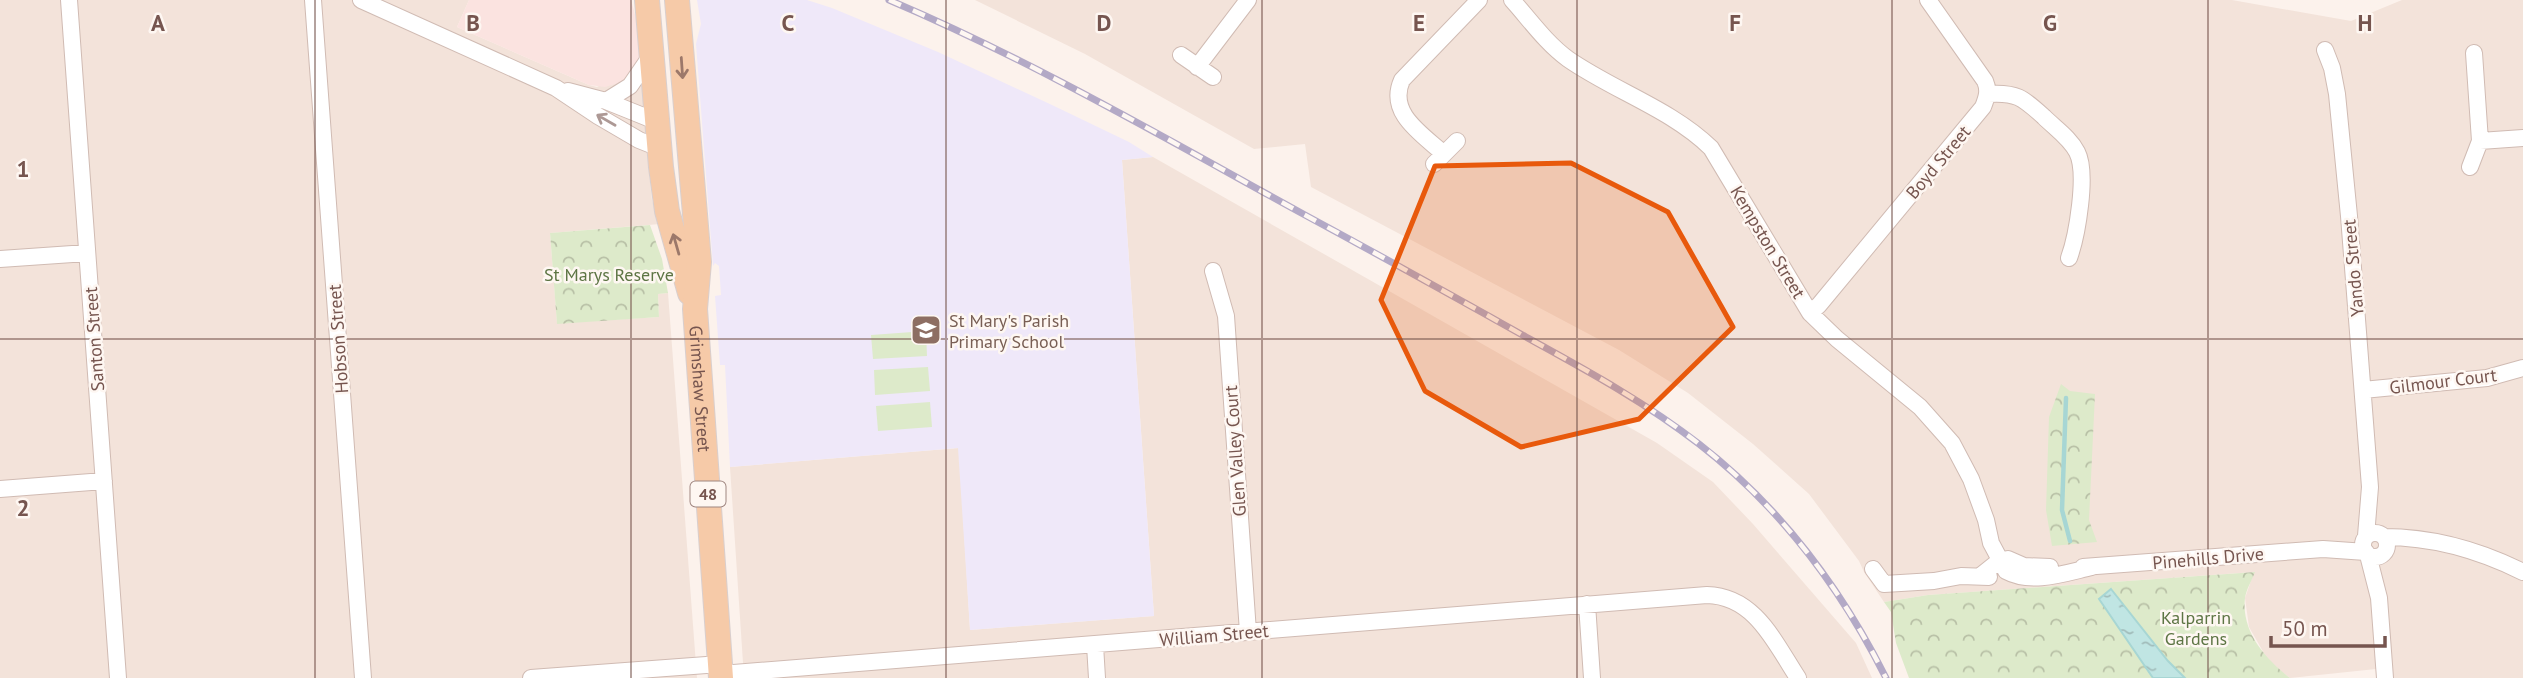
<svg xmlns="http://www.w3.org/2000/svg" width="2523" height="678" viewBox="0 0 2523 678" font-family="'PT Sans',sans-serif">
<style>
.residential{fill:#f3e3da}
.commercial{fill:#fbe3e0}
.education{fill:#efe8f9}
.park{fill:url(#park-crowns)}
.pitch{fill:#ddeaca}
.water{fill:url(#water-ripples);stroke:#a7d6d4;stroke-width:2}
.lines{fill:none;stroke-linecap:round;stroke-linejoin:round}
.stream{stroke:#a7d6d4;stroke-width:4.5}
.minor-casing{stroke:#d0bbb3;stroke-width:18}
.primary-casing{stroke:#d9cfce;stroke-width:26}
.minor{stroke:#fff;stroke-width:16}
.primary{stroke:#f6caa8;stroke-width:24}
.rail-casing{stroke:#b3a9c6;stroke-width:7}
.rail{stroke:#fef7f2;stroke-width:4.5;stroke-dasharray:13;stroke-linecap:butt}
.oneway{stroke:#9c786a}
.oneway2{stroke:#ad9995}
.marked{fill:#e8590c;fill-opacity:0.2;stroke:#e8590c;stroke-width:5;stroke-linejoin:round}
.grid{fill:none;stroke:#76554f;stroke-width:2;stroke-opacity:0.55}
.labels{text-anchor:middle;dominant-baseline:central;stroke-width:5;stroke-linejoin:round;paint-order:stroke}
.shield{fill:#fef7f2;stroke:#9f8680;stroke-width:2}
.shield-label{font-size:16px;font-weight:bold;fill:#76554f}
.street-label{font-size:18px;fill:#76554f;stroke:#fef7f2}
.park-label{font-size:18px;fill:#5d7544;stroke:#fef7f2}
.education-label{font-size:18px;fill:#785e54;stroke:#fef7f2;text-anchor:start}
.grid-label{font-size:23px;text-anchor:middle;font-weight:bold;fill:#76554f;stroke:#fef7f2;stroke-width:5;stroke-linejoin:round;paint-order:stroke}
</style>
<defs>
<pattern id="park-crowns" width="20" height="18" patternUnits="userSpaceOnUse" patternTransform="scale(1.75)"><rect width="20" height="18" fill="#ddeaca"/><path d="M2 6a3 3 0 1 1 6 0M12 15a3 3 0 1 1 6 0" fill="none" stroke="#b8c0a6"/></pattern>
<pattern id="water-ripples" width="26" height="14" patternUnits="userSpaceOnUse" patternTransform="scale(1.75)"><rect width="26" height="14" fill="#c0e5e3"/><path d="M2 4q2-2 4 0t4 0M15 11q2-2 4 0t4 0" fill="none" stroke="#a1bcba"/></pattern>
</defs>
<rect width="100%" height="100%" fill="#fcf2ec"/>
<path class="residential" d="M0,0H469L457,27L589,85L597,87L638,66L648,110V164L652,200L660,224L550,233L557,323L659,317L658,294L668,293L697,678H0Z
M975,0H2232L2351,21L2402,0H2523V678H2378L2376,669L2290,678L2269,662L2249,627L2245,598L2254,572L1928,595L1884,602L1864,572L1859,561L1809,494L1753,444L1688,393L1619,350L1311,187L1305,144L1254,149L1085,54Z
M1153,157L1657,443L1713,482L1753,524L1856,643L1872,678H744L730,467L959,448L970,630L1154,616L1122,160Z"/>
<path class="commercial" d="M469,0H631L639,29L641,58L629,78L622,82L605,87L589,85L457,27Z"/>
<path class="education" d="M697,0H807L832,8L938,52L1052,105L1129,142L1153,157L1122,160L1154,616L970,630L958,448L730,467L725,365H720L715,296L721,295L719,266L715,263L713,266L696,44L701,24Z"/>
<path class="park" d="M650,225L662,259L668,293L658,294L659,317L557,324L550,233Z
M2061,384L2070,391L2095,394L2089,520L2097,542L2052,546L2046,510L2049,417Z
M2255,572C2252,580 2246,590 2245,598C2241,632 2266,659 2290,678H1909L1896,643L1891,612L1884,602L1928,595Z"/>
<path class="pitch" d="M926,331L927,356L873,359L871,335Z
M928,367L930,391L875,395L874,370Z
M930,402L932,427L878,431L876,406Z"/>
<path class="water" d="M2111,589L2168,661L2185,678H2153L2099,599Z"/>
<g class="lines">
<path class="stream" d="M2066,398L2062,510L2070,541"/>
<g class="minor-casing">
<path id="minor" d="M69,0L118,678
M313,0L363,678
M361,0L556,88L598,116L639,140L659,148
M1512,0C1530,20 1546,43 1568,59C1614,91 1671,109 1711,148L1810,313L1837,339L1920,407L1952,443L1971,479L1986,520L1991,543L2006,571C2032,585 2065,573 2092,567
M2325,50L2332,68L2337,94L2349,216L2370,487L2366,536
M2474,53L2480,141L2523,138
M1181,55L1213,77
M1197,67L1248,0
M568,91L606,101L658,122
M1988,94C2017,92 2023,98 2044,117C2055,128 2070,138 2077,152C2088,173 2077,236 2069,258
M606,101L630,86L652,54
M1444,154C1422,134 1387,113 1402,80L1479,0
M1434,164L1457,141
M2470,167L2480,141
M0,259L87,253
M1213,271L1226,316L1248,632
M1810,313L1819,305L1983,107C1987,97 1989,90 1985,81L1928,0
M2363,390L2487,378L2523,368
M0,489L104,481
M2363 545a12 12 0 1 1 24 0a12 12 0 1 1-24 0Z
M2384,537C2432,537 2481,551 2523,572
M2368,555L2379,598L2385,678
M2083,567L2323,549L2366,552
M1873,569L1884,584L1934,581L1961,576L1989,577
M1979,577L1999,561L2008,559L2024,566L2050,567
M1587,604L1592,678
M1095,645L1097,678
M721,674L1707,595C1755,596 1775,643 1798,678
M531,678L720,664"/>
</g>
<g class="primary-casing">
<g id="primary">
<path d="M647,0L661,167L667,211L690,293"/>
<path id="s1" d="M677,0L699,262L695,309L721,678"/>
</g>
</g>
<use href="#minor" class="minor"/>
<use href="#primary" class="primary"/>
<g class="rail-casing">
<path id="rail" d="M889,0C1033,61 1168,140 1305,215C1379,255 1453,296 1526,337C1586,370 1645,402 1699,444C1779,506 1841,588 1886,678"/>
</g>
<use href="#rail" class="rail"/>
</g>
<defs><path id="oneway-shaft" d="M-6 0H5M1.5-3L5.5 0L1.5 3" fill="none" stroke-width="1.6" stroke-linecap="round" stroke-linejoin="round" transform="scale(1.75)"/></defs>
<g class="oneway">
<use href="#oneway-shaft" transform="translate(682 68) rotate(86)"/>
<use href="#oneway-shaft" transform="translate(676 244) rotate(-106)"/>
</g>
<use class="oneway2" href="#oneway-shaft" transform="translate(606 120) rotate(-150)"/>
<path class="marked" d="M1571,163L1668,212L1733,327L1639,419L1521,447L1425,391L1381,300L1435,166Z"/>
<path class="grid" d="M315,0V678M631,0V678M946,0V678M1262,0V678M1577,0V678M1892,0V678M2208,0V678M0,339H2523"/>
<defs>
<g id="school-square" transform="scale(1.575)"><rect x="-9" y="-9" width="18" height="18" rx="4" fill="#8d6e63" stroke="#fef7f2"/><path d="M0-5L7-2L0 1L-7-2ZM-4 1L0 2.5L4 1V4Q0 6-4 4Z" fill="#fff"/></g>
</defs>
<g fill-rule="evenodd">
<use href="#school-square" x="926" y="330"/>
</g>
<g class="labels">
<rect class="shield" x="690.5" y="481.5" width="35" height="25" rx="5"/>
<g class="shield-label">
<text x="708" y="494">48</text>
</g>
<g class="street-label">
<text transform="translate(1938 162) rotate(-50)">Boyd Street</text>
<text transform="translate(1768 242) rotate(59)">Kempston Street</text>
<text transform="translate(2353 268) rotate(-95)">Yando Street</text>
<text transform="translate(94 339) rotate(-94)">Santon Street</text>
<text transform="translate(338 339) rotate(-94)">Hobson Street</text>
<text transform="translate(2443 381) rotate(-7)">Gilmour Court</text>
<text stroke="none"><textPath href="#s1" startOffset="390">Grimshaw Street</textPath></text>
<text transform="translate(1235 451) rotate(-94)">Glen Valley Court</text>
<text transform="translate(2208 558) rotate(-5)">Pinehills Drive</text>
<text transform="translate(1214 635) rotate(-5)">William Street</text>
</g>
<g class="park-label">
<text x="609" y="274">St Marys Reserve</text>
<text x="2196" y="617">Kalparrin<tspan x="2196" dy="21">Gardens</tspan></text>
</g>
<g class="education-label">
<text x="949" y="320">St Mary's Parish<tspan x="949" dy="21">Primary School</tspan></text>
</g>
</g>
<g class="grid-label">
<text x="158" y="31">A</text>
<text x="473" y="31">B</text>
<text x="788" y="31">C</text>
<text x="1104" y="31">D</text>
<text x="1419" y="31">E</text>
<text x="1735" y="31">F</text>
<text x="2050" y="31">G</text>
<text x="2365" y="31">H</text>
<text x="23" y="177">1</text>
<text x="23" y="516">2</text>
</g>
<path d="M2271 636v10h114v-10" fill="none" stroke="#76554f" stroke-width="3.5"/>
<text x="2282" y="636" font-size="21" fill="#76554f" stroke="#fef7f2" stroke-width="5" paint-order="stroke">50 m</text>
</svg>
